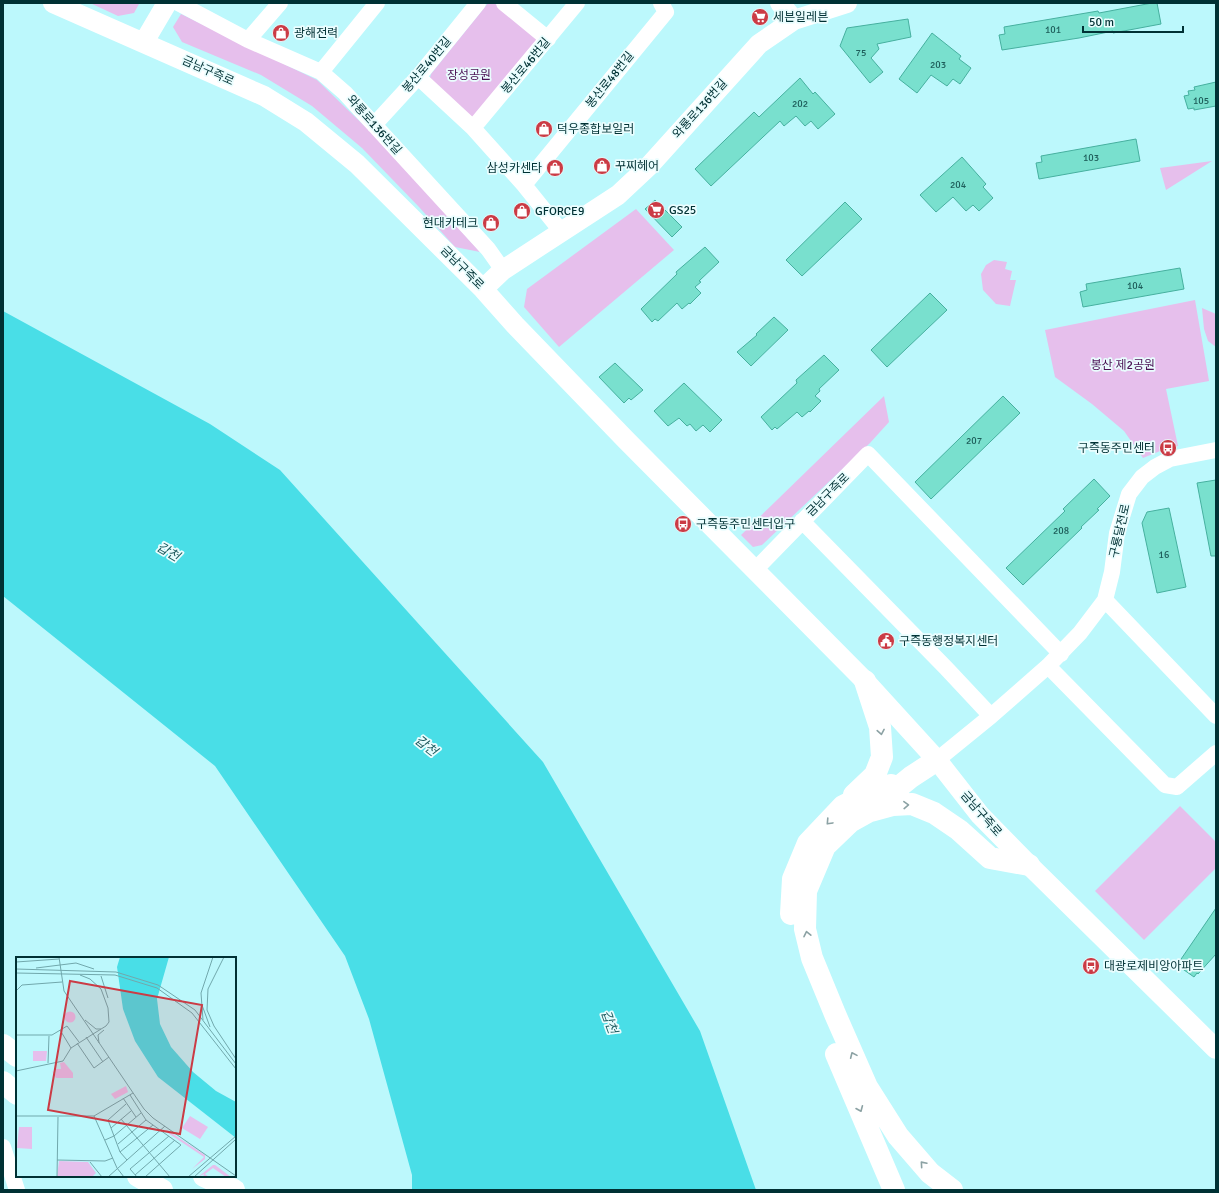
<svg xmlns="http://www.w3.org/2000/svg" width="1219" height="1193" viewBox="0 0 1219 1193" font-family="Signika,'Noto Sans KR',sans-serif">
<style>
.green{fill:#e6bfec}
.water{fill:#49dee7}
.building{fill:#79e0ce;stroke:#46b09f}
.lines{fill:none;stroke-linecap:round;stroke-linejoin:round}
.minor{stroke:#fff;stroke-width:16}
.major{stroke:#fff;stroke-width:20}
.highway{stroke:#fff;stroke-width:22}
.oneway{stroke:#8ca2a4}
.labels{text-anchor:middle;dominant-baseline:central;stroke-width:3.5;stroke-linejoin:round;paint-order:stroke}
.number-label{font-size:10px;fill:#1e5d5a}
.poi-label{font-size:12px;fill:#003134;stroke:#eafdfe;text-anchor:start}
.street-label{font-size:12px;fill:#003134;stroke:#eafdfe}
.park-label{font-size:12px;fill:#4b1255;stroke:#eafdfe}
.water-label{font-size:13px;font-style:italic;fill:#1e5b5f;stroke:#eafdfe}
.inset-road{fill:none;stroke:#71a8ac;stroke-width:1}
.view{fill:#cb3b45;fill-opacity:0.15;stroke:#cb3b45;stroke-width:2}
.inset-edge{fill:none;stroke:#003134;stroke-width:2}
</style>
<rect width="100%" height="100%" fill="#bcf8fc"/>
<path class="green" d="M90,3H137L139,4L134,13L118,16Z
M488,3H494L536,35V42L476,118H469L429,81L431,74Z
M181,14L317,80L381,142L480,252L455,247L419,207L362,148L312,106L261,75L182,42L173,27Z
M1212,161L1166,190L1160,168Z
M636,209L674,250L559,347L524,307L527,289Z
M994,260L1007,262L1005,269L1012,271L1010,280H1016L1010,306L996,304L983,290L981,274L986,265Z
M1195,300L1209,381L1166,389L1178,446L1170,447L1143,458L1124,431L1092,404L1055,377L1045,330Z
M1202,308L1216,314V347L1208,341L1204,329Z
M884,396L889,422L870,443L762,545L753,547L741,535Z
M1180,806L1216,842V868L1144,940L1095,891Z"/>
<path class="water" d="M3,311L210,424L280,470L543,762L700,1031L756,1190H412V1175L369,1019L345,956L215,766L3,596Z"/>
<path class="building" d="M1152,3H1157L1161,24L1113,33V31L1079,38L1002,50L999,35L1005,34L1004,27L1098,11L1099,13Z
M908,19L911,37L877,44L879,49L871,58L883,72L870,83L840,46L847,28Z
M932,33L961,56L959,59L971,68L960,84L953,79L947,86L931,75L917,93L899,79Z
M800,78L813,94L815,92L835,114L818,129L811,121L805,126L796,116L784,126L780,121L711,186L695,169L754,112L759,117Z
M1216,82V106L1194,110V108L1188,109L1184,96L1189,95L1188,91L1195,90L1194,87Z
M1136,139L1140,161L1039,179L1036,163L1042,162L1041,156Z
M962,157L986,184L983,187L993,198L979,211L973,205L966,211L953,197L936,212L920,195Z
M655,200L682,227L672,237L645,209Z
M845,202L862,219L802,276L786,260Z
M705,247L719,262L699,281L701,282L695,287L701,293L690,304L689,303L682,309L677,303L658,321L655,319L652,322L641,309L677,274L676,272Z
M1180,268L1184,289L1083,307L1080,292L1087,290L1086,284Z
M930,293L947,310L887,367L871,350Z
M774,317L788,330L751,366L737,352L757,335L756,334Z
M824,355L839,370L819,389L820,391L815,396L821,401L810,412L809,411L802,417L797,412L777,429L775,427L772,430L761,417L797,383L796,380Z
M615,363L643,390L631,400L629,398L624,403L599,377Z
M684,383L722,420L710,432L703,425L696,431L690,424L687,426L679,418L668,426L654,411Z
M1003,396L1020,413L931,499L915,482Z
M1094,479L1110,496L1097,509L1099,510L1081,527L1082,528L1023,585L1006,568L1065,511L1063,509Z
M1216,480V556H1211L1197,483Z
M1169,508L1186,587L1157,593L1142,523L1147,512Z
M1216,908V954L1198,974L1197,973L1194,977L1177,965Z"/>
<g class="lines">
<path class="minor" d="M178,3L248,40L321,72L345,93L488,249L503,270
M504,3L548,39
M248,40L280,3
M321,72L377,3
M418,77L473,128L524,185L561,231
M374,125L418,77L478,3
M473,128L577,3
M524,185L666,12L661,3
M802,521L946,668L991,716
M754,571L868,454L1061,654
M1105,600L1216,716
M1048,666L1165,785L1177,787L1216,753
M937,760L991,716L1048,666L1080,633L1105,600L1112,572L1117,533L1129,494L1142,477L1155,467L1170,459L1216,450
M3,1147L17,1190"/>
<path class="major" d="M53,3L264,96L306,122L357,164L483,289L515,325L626,440L865,681L937,760L980,815L1029,865L1216,1049
M780,3L794,20
M144,42L167,3
M483,289L503,270L618,195L649,166L759,44L794,20L847,3"/>
<path class="highway" d="M937,760L911,777L868,812L850,822L825,846L806,891L805,929L812,958L835,1014L867,1087L898,1136L930,1173L952,1190
M854,795L875,775L882,757L880,727L865,681
M871,811L893,805L912,804L934,813L959,830L990,858L1029,865
M791,914L793,879L808,843L843,806L859,798L891,785
M3,1045L17,1056
M836,1054L894,1190
M3,1082L17,1094
M138,1176L162,1190
M204,1176L234,1190"/>
</g>
<defs><path id="oneway-chevron" d="M-2-3.5L2.5 0L-2 3.5" fill="none" stroke-width="1.6" stroke-linecap="round" stroke-linejoin="round"/></defs>
<g class="oneway">
<use href="#oneway-chevron" transform="translate(881 732) rotate(80)"/>
<use href="#oneway-chevron" transform="translate(906 805) rotate(-2)"/>
<use href="#oneway-chevron" transform="translate(829 822) rotate(133)"/>
<use href="#oneway-chevron" transform="translate(807 934) rotate(-102)"/>
<use href="#oneway-chevron" transform="translate(853 1055) rotate(-114)"/>
<use href="#oneway-chevron" transform="translate(860 1109) rotate(67)"/>
<use href="#oneway-chevron" transform="translate(923 1164) rotate(-131)"/>
</g>
<defs>
<g id="supermarket-disc" transform="scale(0.9)"><circle r="9.5" fill="#cb3b45" stroke="#eafdfe"/><path d="M-6-5.5h2.5l.6 2H6L4.5 2H-2.5L-4.4-4H-6ZM-1.5 3.2a1.3 1.3 0 1 0 .1 0ZM3 3.2a1.3 1.3 0 1 0 .1 0Z" fill="#fff"/></g>
<g id="shop-disc" transform="scale(0.9)"><circle r="9.5" fill="#cb3b45" stroke="#eafdfe"/><path d="M-5-2.5h2.3a2.7 3.5 0 0 1 5.4 0H5L5.5 6h-11ZM-1.5-2.5h3a1.5 2.3 0 0 0-3 0Z" fill="#fff"/></g>
<g id="bus-disc" transform="scale(0.9)"><circle r="9.5" fill="#cb3b45" stroke="#eafdfe"/><path d="M-5-6H5V4H4V6H2V4H-2V6H-4V4H-5ZM-3.5-4V0h7V-4ZM-3.5 1.2v1.5H-2V1.2ZM2 1.2v1.5H3.5V1.2Z" fill="#fff"/></g>
<g id="civic-disc" transform="scale(0.9)"><circle r="9.5" fill="#cb3b45" stroke="#eafdfe"/><path d="M-.6-6.5H3V-4.5H.6V-3L4-1V1h2V6H-6V1h2V-1L-.6-3ZM-1.2 2.5V6h2.4V2.5Z" fill="#fff"/></g>
</defs>
<g fill-rule="evenodd">
<use href="#supermarket-disc" x="760" y="17"/>
<use href="#shop-disc" x="281" y="33"/>
<use href="#shop-disc" x="544" y="129"/>
<use href="#shop-disc" x="602" y="166"/>
<use href="#shop-disc" x="555" y="168"/>
<use href="#supermarket-disc" x="656" y="210"/>
<use href="#shop-disc" x="522" y="211"/>
<use href="#shop-disc" x="491" y="223"/>
<use href="#bus-disc" x="1168" y="448"/>
<use href="#bus-disc" x="683" y="524"/>
<use href="#civic-disc" x="886" y="641"/>
<use href="#bus-disc" x="1091" y="966"/>
</g>
<g class="labels">
<g class="number-label">
<text x="1053" y="30">101</text>
<text x="861" y="53">75</text>
<text x="938" y="65">203</text>
<text x="1201" y="101">105</text>
<text x="800" y="104">202</text>
<text x="1091" y="158">103</text>
<text x="958" y="185">204</text>
<text x="1135" y="286">104</text>
<text x="974" y="441">207</text>
<text x="1061" y="531">208</text>
<text x="1164" y="555">16</text>
</g>
<g class="poi-label">
<text x="773" y="17">세븐일레븐</text>
<text x="294" y="33">광해전력</text>
<text x="557" y="129">덕우종합보일러</text>
<text x="615" y="166">꾸찌헤어</text>
<text x="542" y="168" text-anchor="end">삼성카센타</text>
<text x="669" y="210">GS25</text>
<text x="535" y="211">GFORCE9</text>
<text x="478" y="223" text-anchor="end">현대카테크</text>
<text x="1155" y="448" text-anchor="end">구즉동주민센터</text>
<text x="696" y="524">구즉동주민센터입구</text>
<text x="899" y="641">구즉동행정복지센터</text>
<text x="1104" y="966">대광로제비앙아파트</text>
</g>
<g class="street-label">
<text transform="translate(427 65) rotate(-50)">봉산로40번길</text>
<text transform="translate(526 66) rotate(-50)">봉산로46번길</text>
<text transform="translate(208 71) rotate(24)">금남구즉로</text>
<text transform="translate(610 80) rotate(-51)">봉산로48번길</text>
<text transform="translate(700 109) rotate(-48)">와룡로136번길</text>
<text transform="translate(374 125) rotate(48)">와룡로136번길</text>
<text transform="translate(462 268) rotate(45)">금남구즉로</text>
<text transform="translate(828 495) rotate(-45)">금남구즉로</text>
<text transform="translate(1120 531) rotate(-77)">구룡달전로</text>
<text transform="translate(981 814) rotate(49)">금남구즉로</text>
</g>
<g class="park-label">
<text x="469" y="75">장성공원</text>
<text x="1123" y="365">봉산 제2공원</text>
</g>
<g class="water-label">
<text transform="translate(168 552) rotate(30)">갑천</text>
<text transform="translate(426 746) rotate(38)">갑천</text>
<text transform="translate(609 1022) rotate(70)">갑천</text>
</g>
</g>
<g transform="translate(16 957)">
<rect width="220" height="220" fill="#bcf8fc"/>
<path d="M48.5 60a5.5 5.5 0 1 1 11 0a5.5 5.5 0 1 1-11 0ZM17,94H31L30,104H17ZM48,105L57,116V121H40L36,114L40,117V112H45L44,106ZM110,129L112,135L99,142L95,137ZM174,159L192,170L184,182L166,171ZM3,170H16V192L1,191ZM151,173L189,198V202L176,212L188,200L149,174ZM43,204L72,205L80,216L76,220H41ZM197,208H199L215,220H210L197,211L189,217L193,220H187L188,217L182,220Z" fill="#e6bfec"/>
<path d="M104,0H153L141,42L144,67L155,90L177,115L200,134L220,145V181L142,120L119,84L107,52L101,10Z" fill="#49dee7"/>
<path class="inset-road" d="M43,0L48,34L128,152L137,161L220,219M208,0L192,32L191,53L198,69L220,102M0,5L43,2M20,11L60,6L78,12M0,12L100,15L142,28L179,53L220,107M0,16L99,18L141,31L176,56L220,112M64,18L74,22L85,32L92,51L93,65L90,69L77,77M85,19L92,41M0,34L6,28L46,25M186,48L194,70M69,63L80,72H85M187,63L185,36L197,0M44,73L55,91M0,78H36L51,69L63,85M70,80L87,105M61,86L78,111L93,100M83,86L82,78L88,73M32,106L33,79M0,114L47,104L55,91L77,77M114,138L130,163L165,188L129,220M107,141L120,160M110,147L92,163L104,195L111,203M0,159H78L117,136M78,159L101,211L108,220M105,162L154,220M95,171L115,154M89,183L98,179L125,156M102,187L130,163M104,195L137,168M41,203L89,204L97,201M74,205L86,220M119,218L159,183M41,220L42,160M92,220L149,169M121,220L114,212L153,179M172,220L220,179M178,220L219,183"/>
<path class="view" d="M54,24L186,48L164,177L32,153Z"/>
<rect width="220" height="220" class="inset-edge"/>
</g>
<rect width="1219" height="1193" fill="none" stroke="#003134" stroke-width="8"/>
<path d="M1083 26v6h100v-6" fill="none" stroke="#003134" stroke-width="2"/>
<text x="1089" y="26" font-size="12" fill="#003134" stroke="#eafdfe" stroke-width="3" paint-order="stroke">50 m</text>
</svg>
